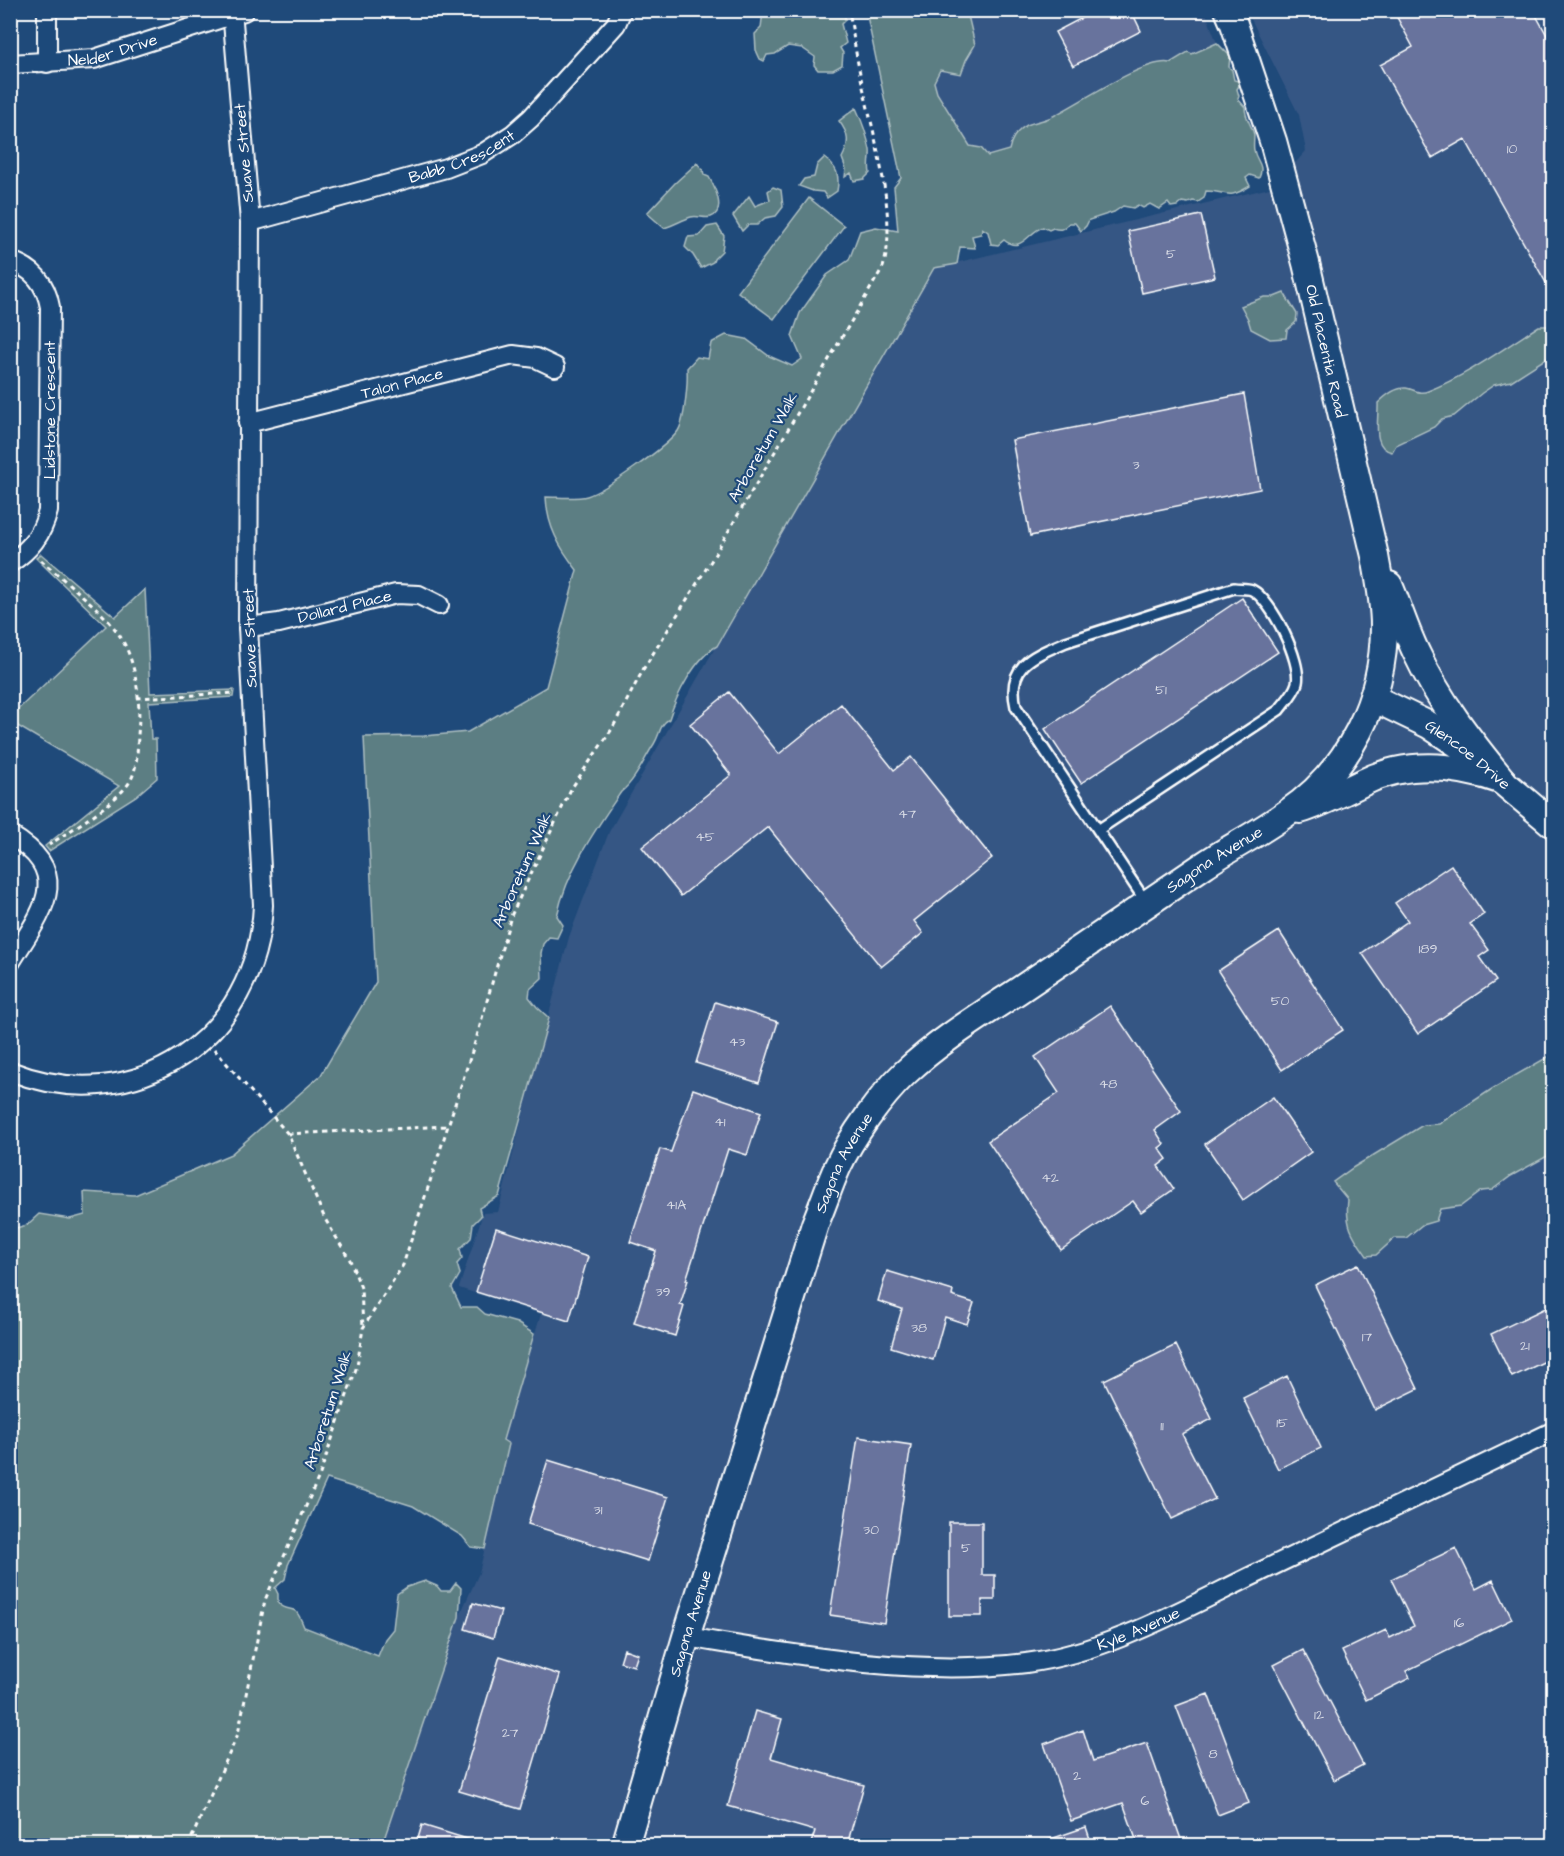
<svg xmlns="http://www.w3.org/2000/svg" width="1564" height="1856" viewBox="0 0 1564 1856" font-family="'Architects Daughter',sans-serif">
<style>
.built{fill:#355684}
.green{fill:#5b7e83;stroke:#adbec1;stroke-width:1.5}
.building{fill:#68739d;stroke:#fff;stroke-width:1.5}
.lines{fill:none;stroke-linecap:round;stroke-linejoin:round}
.lane-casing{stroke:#fff;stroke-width:14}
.street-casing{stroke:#fff;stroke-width:22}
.secondary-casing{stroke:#fff;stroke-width:30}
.path{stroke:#fff;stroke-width:3;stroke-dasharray:4.5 4.5;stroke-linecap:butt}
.lane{stroke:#1f4a7a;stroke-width:9}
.street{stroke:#1f4a7a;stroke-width:18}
.secondary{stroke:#1f4a7a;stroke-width:26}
.labels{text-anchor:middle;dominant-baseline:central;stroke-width:4.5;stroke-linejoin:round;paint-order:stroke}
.number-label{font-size:14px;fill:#d9dce6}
.street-label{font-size:16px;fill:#fff;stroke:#1f4a7a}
</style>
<rect width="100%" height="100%" fill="#1f4a7a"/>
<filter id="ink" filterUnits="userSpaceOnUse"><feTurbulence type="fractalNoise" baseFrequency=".0167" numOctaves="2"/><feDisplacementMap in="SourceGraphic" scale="12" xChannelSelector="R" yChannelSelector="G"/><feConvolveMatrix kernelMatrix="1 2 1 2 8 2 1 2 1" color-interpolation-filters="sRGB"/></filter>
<g filter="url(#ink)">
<path class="built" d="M967,11H1205L1217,43L1192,54L1188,53L1048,118L1026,126L1009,150L988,156L981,148L971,146L937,93L934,82L940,70L961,74L966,60L975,45Z
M1247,11H1551L1554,15L1553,1845L382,1846L459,1617L479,1573L509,1444L503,1440L541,1314L459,1288L483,1213L498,1212L569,937L609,832L934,268L1274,187L1306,151L1299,115Z"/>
<path class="green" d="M763,11H845V20L841,24L846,43L840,48L843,53L842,65L833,70H818L814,65L815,57L802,48L788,46L775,54L767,55L764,61L760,59L756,50L755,34L761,28Z
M866,11H967L975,45L966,60L961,74L940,70L934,82L937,93L970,146L981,148L988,156L1009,150C1011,139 1016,131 1027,125C1034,122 1042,121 1049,118C1074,107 1145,57 1170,63L1188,52L1192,54L1217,43L1230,56L1229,67L1232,70L1234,80L1238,81L1240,84L1237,89L1239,96L1238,99L1245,107C1245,119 1252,125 1254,135C1254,140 1253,146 1254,150C1256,162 1265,164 1259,178L1250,175L1246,178L1250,186C1226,201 1228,191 1206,191L1204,198L1198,202L1193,201L1188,203L1182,202L1177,206L1171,207L1168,203L1159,209L1150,204L1143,208L1138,205L1133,208L1123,206L1114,212L1089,220L1086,226L1081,231L1075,223H1069C1063,229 1061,231 1053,228L1049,230L1043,227C1028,232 1021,254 1004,240L998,245L991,244L988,232L982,228L981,234L972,236L975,248L960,247L957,264L934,268L717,646C695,658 676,696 669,719C659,725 660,735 654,744C644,759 636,780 621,792C595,830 567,870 557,916L563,925L557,938L549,937L543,944L541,953L542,978L530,989L529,997L537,1007L549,1018L499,1196L479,1208L481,1216L473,1224L471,1238L460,1249L462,1258L457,1264L460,1274L452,1288L461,1307H477L485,1314L517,1323L534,1334L503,1440L509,1444L485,1549L471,1547L462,1536L413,1506L327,1479L288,1565L285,1579L275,1588L278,1594V1603C292,1616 293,1599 304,1627L378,1656L385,1639L393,1629L397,1594L407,1587L425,1581L437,1586L441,1591H450L456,1583L461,1588L459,1617L382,1845H11V1224L16,1228L27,1225L39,1214L70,1219L85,1215L84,1192L135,1195L231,1154L321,1075L376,982L364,737L424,736L468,732L546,687L577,570C559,547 547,526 546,497C558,497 576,499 587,496C604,491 668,446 678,431C685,420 688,382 687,368L697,357L708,359L711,343L726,335L746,339L769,356L792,366L802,359L792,336L800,313L827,275L849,260L860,231L876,227L898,231L894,187L901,178Z
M856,108C862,121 867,135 870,150C871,157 868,163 870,173L864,179L854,181L851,173L845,177L846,169L842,158C850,143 849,134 839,121Z
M824,158C837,167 840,175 837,191L827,198L823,192L813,191L799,186L804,179L814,177L817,165Z
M697,163L703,170L704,175L709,177C714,186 727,211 711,217C705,219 697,215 691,217C682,220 674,225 664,228L647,213L675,183Z
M773,187L781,190L783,207L776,216L765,218L757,225H748L742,231L733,216L749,196L755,206L770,200L768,191Z
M809,198L844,226L774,319L738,292Z
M717,225L724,236L722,251L714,259L713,262L701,268L693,255L685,247L688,237L699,236L707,227Z
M1284,293L1297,314L1296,322L1287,330L1286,338L1270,339L1251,329L1248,319L1241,306L1264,297H1274Z
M1539,326H1553V354L1511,381L1494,385L1482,393L1454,416L1442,419L1434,427L1396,445L1392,452C1371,448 1379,419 1378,403C1385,396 1396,387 1406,388C1414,389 1419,395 1428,391C1468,375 1503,349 1539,326Z
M41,554L115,617L145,589L150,693L234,690L233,697L149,702L151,739H156L157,778L136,796L49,851L45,846L119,786L11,722V716L106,626L36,558Z
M1553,1054V1153L1511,1176L1492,1190L1481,1191L1461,1206L1440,1209L1436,1221L1422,1225L1406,1238H1395L1376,1255L1367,1256C1353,1236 1345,1226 1348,1200L1333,1182L1354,1167L1423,1125L1439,1124L1492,1089Z"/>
<path class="building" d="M1097,10H1131L1141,31L1073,66L1055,32Z
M1393,10H1533L1554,48V297L1465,139L1432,158L1380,65L1413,47Z
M1201,215L1215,277L1142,293L1128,231Z
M1244,394L1260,489L1030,536L1012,440Z
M1242,598L1278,652L1081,783L1045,729Z
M729,692L779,754L841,704L894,770L911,757L992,858L914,921L923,933L881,967L768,827L681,896L642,847L731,775L690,724Z
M1451,865L1484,914L1470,924L1489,950L1479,957L1496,981L1418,1034L1362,953L1408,921L1395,903Z
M1279,931L1343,1030L1282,1070L1218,971Z
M715,1002L778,1022L759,1083L696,1063Z
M1110,1006L1181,1111L1155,1130L1164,1144L1159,1148L1167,1159L1158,1166L1174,1189L1141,1212L1133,1201L1061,1250L988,1141L1059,1093L1035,1057Z
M693,1089L761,1112L747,1155L728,1149L686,1280H688L680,1305L684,1306L675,1336L634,1323L656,1251L630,1242L660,1149L671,1152Z
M1273,1097L1311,1152L1243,1200L1205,1144Z
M496,1228L588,1257L569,1321L476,1292Z
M1358,1264L1418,1389L1375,1410L1315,1285Z
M887,1271L953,1291L952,1296L974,1303L967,1324L945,1317L933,1360L891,1347L902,1309L878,1301Z
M1554,1304V1357L1512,1377L1491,1334Z
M1176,1345L1212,1419L1182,1434L1215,1499L1172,1519L1104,1380Z
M1287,1376L1321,1448L1278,1469L1243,1398Z
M858,1437L911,1445L884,1623L830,1615Z
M548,1460L668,1497L648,1561L528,1524Z
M949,1522H982V1575H995V1600H982V1616H949Z
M1456,1548L1476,1589L1493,1580L1512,1619L1406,1671L1410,1678L1366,1700L1342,1651L1386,1630L1390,1638L1414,1626L1391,1579Z
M473,1603L501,1611L493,1638L465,1629Z
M624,1649L638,1654L634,1666L620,1662Z
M1303,1650L1363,1765L1334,1780L1274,1665Z
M500,1656L560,1675L520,1809L459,1791Z
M1208,1694L1249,1803L1218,1815L1176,1706Z
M755,1711L782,1719L771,1758L864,1785L847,1845H820L811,1843L815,1831L728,1806Z
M1083,1730L1093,1761L1147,1743L1183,1845H1138L1123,1803L1071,1821L1044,1744Z
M422,1825L477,1842V1845H416Z
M1086,1827L1092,1845H1039V1843Z"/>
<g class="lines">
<g class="lane-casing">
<path id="lane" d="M1098,830L1279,710C1285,702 1294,694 1297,683C1302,662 1272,600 1252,590C1247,588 1239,589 1234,588L1066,642C1033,656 1006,665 1016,707L1146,902"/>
</g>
<g class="street-casing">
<g id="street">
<path d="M47,10V63"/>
<path id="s1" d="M10,64L94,59L244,11"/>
<path id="s2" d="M250,222L446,168L482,154L513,134L531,118L616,24L622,10"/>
<path d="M10,261C33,268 46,284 50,307L48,511C42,535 30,550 10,563"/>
<path id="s3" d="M248,423L513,355L536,358L555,367"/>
<path id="s4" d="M248,627L279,623L396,594L419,595L439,605"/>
<path d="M10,835C77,874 40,914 10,963"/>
<path d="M10,1071C136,1121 257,1038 263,905L248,627L250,222L232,10"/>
<path id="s5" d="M686,1637C798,1655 912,1677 1026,1663C1109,1652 1187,1607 1262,1571C1359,1524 1456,1477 1554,1431"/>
</g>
</g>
<g class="secondary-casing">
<g id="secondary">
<path d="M1389,585C1399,608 1406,632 1417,654C1439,701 1470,741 1503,781"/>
<path id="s6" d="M1373,698L1429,725L1459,745L1554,825"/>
<path d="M1300,810C1323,803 1343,792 1364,782C1409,760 1457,765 1503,781"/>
<path id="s7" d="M625,1846L686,1637L815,1224C823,1205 829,1186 837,1168C851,1137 881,1096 905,1073C939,1041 980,1016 1018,991C1080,949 1142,907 1204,865C1231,847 1261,832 1287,813C1349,771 1384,699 1384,626C1384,602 1379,579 1375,556L1306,263L1273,141L1234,24L1228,10"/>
</g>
</g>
<path class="path" d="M41,560C64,581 98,606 115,629C137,657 141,701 138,735C137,753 138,773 126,787C108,808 72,829 49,845
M137,698L235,693
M214,1049L288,1134L325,1219L350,1260L361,1288L363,1328
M288,1134L448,1126
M188,1846L238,1734L265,1600L320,1474L357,1366L363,1328L403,1265L477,1036L511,916L571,789L612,729L644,668L711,561L883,267C899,219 872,129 861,78C856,56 853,33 849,10"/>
<use href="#lane" class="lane"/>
<use href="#street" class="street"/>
<use href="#secondary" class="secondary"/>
</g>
</g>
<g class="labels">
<g class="number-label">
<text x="1512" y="149">10</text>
<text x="1171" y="254">5</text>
<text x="1136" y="465">3</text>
<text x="1161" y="690">51</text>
<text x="907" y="814">47</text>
<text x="705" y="837">45</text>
<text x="1428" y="949">189</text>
<text x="1280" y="1001">50</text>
<text x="737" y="1042">43</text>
<text x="1108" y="1084">48</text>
<text x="720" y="1122">41</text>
<text x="1050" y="1178">42</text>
<text x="676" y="1205">41A</text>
<text x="663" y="1292">39</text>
<text x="919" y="1328">38</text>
<text x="1367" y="1337">17</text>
<text x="1525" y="1346">21</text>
<text x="1282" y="1423">15</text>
<text x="1162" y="1426">11</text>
<text x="598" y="1510">31</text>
<text x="871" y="1530">30</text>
<text x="966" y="1548">5</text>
<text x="1459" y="1623">16</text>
<text x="1319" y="1715">12</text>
<text x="510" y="1733">27</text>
<text x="1213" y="1754">8</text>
<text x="1077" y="1776">2</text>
<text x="1145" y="1801">6</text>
</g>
<g class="street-label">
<text stroke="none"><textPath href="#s1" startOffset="104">Nelder Drive</textPath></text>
<text transform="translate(244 153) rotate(-95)">Suave Street</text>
<text stroke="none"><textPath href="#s2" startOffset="222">Babb Crescent</textPath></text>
<text transform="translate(1326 351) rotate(77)">Old Placentia Road</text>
<text stroke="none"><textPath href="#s3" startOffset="159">Talon Place</textPath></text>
<text transform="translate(50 410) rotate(-90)">Lidstone Crescent</text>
<text transform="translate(763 447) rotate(-60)">Arboretum Walk</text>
<text stroke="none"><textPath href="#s4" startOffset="99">Dollard Place</textPath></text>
<text transform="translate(250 638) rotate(-92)">Suave Street</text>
<text stroke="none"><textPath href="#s6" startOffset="111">Glencoe Drive</textPath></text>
<text stroke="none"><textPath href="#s7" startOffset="1204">Sagona Avenue</textPath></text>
<text transform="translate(522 870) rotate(-66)">Arboretum Walk</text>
<text stroke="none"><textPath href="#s7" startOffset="718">Sagona Avenue</textPath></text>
<text transform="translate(328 1410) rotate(-72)">Arboretum Walk</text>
<text stroke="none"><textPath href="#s7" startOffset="232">Sagona Avenue</textPath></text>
<text stroke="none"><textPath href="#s5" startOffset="460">Kyle Avenue</textPath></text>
</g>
</g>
<rect width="1564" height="1856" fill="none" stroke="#1f4a7a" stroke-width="36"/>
<rect x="18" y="18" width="1528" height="1820" fill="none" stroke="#fff" stroke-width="2" filter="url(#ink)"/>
</svg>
